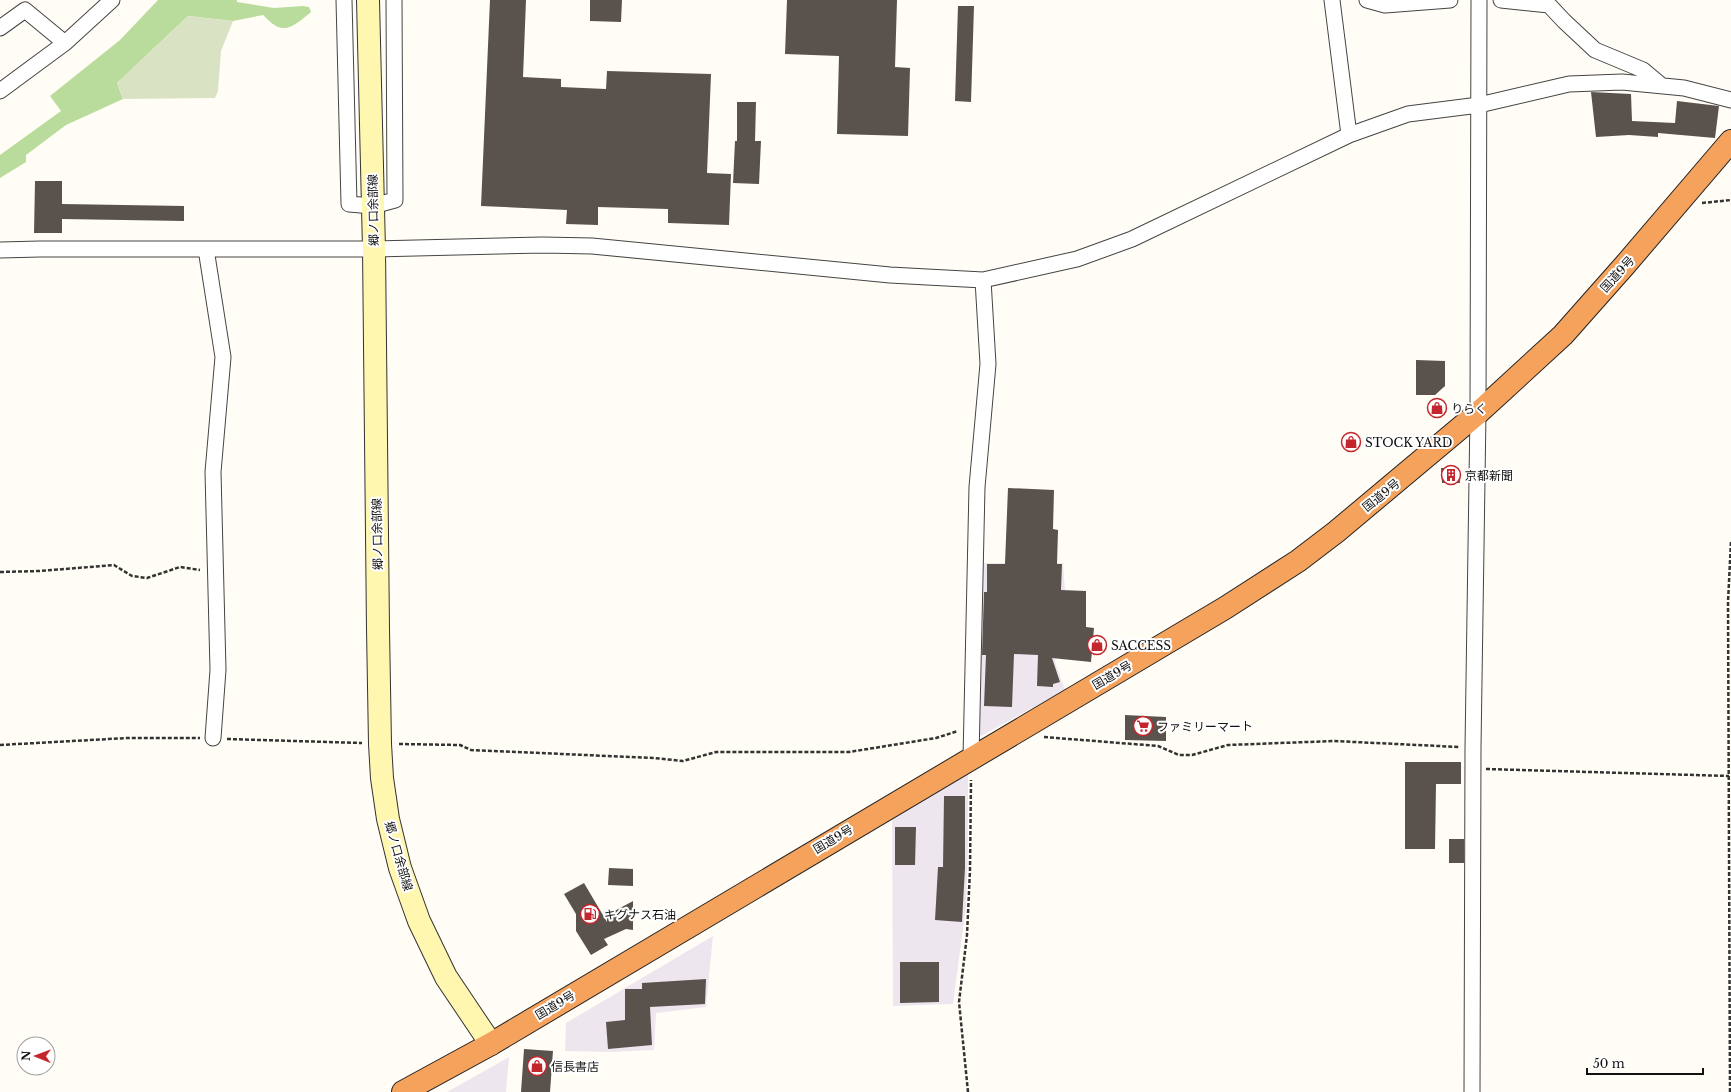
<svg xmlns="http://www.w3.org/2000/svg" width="1731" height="1092" viewBox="0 0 1731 1092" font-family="'Libre Baskerville','Noto Sans JP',serif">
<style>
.industrial{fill:#eee6ef}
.forest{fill:#b9dc9c}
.cemetery{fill:#d9e3c4}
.building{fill:#5a524d}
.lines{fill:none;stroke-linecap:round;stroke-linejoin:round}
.street-casing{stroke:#444;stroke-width:17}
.secondary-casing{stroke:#333;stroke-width:24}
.highway-casing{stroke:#222;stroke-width:24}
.path{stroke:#333;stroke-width:2.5;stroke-dasharray:4 2;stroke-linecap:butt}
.street{stroke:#fff;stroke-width:15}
.secondary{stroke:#fff6b0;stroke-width:22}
.highway{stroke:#f5a25d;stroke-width:22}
.labels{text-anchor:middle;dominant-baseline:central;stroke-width:4;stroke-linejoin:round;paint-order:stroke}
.street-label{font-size:12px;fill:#111;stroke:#fff}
.poi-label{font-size:12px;fill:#111;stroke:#fff;text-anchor:start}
</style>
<rect width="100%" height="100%" fill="#fffdf5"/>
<path class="industrial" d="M980,563H1063L1065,590L1055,662L1065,690L981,736L976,730Z
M968,772V851L966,906L953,1004L893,1006L892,815Z
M713,936L706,1007L656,1013L654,1050L611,1052L565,1051L566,1023Z
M509,1057L506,1092H447Z"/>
<path class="forest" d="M158,0H237V2L274,8L303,6L309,7L311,12C302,19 290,32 278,27C273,25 267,19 263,15L233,21L188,16L117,83L123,99L66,125L26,155V162L0,178V155L61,111L50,96L120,40Z"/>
<path class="cemetery" d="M188,16L233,21L221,51L218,91L215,98L123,99L117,83Z"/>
<path class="building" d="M490,0H526L523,77L561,79V87L606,89L607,71L711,74L707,173L731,174L729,225L668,223V209L598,207V225L566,224L567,210L481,206Z
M590,0H622L621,22L590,21Z
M787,0H897L895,67L910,68L908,136L837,134L839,56L785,54Z
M958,6H974L971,102L955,101Z
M1591,92L1631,94L1632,121L1675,123L1677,101L1719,106L1715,138L1658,133V137L1629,135L1596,137Z
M737,102H756L755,141H761L759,184L733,183L735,141H737Z
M35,181H62V204L184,206V221L62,219V233H34Z
M1416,360L1445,361V386L1435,395H1416Z
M1441,468H1459L1460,483H1442Z
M1008,488L1054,490L1053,529L1058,530L1057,564H1062L1061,590L1086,591V627L1094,628L1091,662L1052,658L1060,682L1053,684V687L1037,686L1038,655L1014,654L1012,707L984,706L986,655H982L984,592H987V564H1005Z
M1125,715L1166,717V741L1125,740Z
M1405,762H1461V784H1436L1435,849H1405Z
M944,796H965V868L962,922L935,920L938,867H943Z
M895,827H916L915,865H895Z
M1449,839H1464V863H1449Z
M609,868L633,869V886L608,885Z
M584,883L607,922V915L633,901V930L626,929L604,939L608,945L591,955L576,931V914L564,894Z
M900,962H939V1002L900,1003Z
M706,979L705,1004L650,1007L652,1045L608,1049L606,1022L625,1020V989H642V983Z
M524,1049L553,1051L550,1092H521Z"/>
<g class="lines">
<g class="street-casing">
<path id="street" d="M344,0L349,204L373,206L395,200L394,0
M1332,0L1349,135
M1367,0L1385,5L1450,0
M1501,0L1549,5L1564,21L1595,50L1643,70L1661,85
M0,28L25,10L65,43L112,0
M0,91L65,43
M206,249L223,357L213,472L218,670L213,738
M0,250L40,249H374L543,245L592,246L890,275L983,280L1077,259L1132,239L1349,135L1408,114L1479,105L1569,84L1622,82L1684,88L1731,100
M971,758L977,487L988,364L983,280
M1472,1092L1473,748L1478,413L1479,0"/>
</g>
<g class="secondary-casing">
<path id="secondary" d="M368,0L374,249L378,629L380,744L382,778L388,819L400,868L419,921L446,977L491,1044"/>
</g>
<g class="highway-casing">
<path id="highway" d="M403,1092L491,1044L1225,608L1298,561L1336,532L1478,413L1563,335L1625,265L1731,141"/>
</g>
<path class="path" d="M1702,203L1731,200
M0,572L40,571L114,565L132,576L147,578L180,567L200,570
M1044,737L1158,746L1179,755H1192L1228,745L1334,741L1459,747
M227,739L362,743
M399,744L460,745L471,750L654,758L683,761L716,752H849L936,738L958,731
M0,745L127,738H200
M1486,769L1729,776
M968,1092L959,1002L967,935L970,870L971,780
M1730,1092L1728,602L1731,541"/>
<use href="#street" class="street"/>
<use href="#secondary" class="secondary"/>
<use href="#highway" class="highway"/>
</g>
<defs>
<g id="shop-ring" transform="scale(1)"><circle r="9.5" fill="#fff" stroke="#c4262e" stroke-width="1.5"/><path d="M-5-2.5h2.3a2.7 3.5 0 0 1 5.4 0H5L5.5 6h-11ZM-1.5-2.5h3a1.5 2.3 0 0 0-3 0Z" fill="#c4262e"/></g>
<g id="building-ring" transform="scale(1)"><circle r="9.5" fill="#fff" stroke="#c4262e" stroke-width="1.5"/><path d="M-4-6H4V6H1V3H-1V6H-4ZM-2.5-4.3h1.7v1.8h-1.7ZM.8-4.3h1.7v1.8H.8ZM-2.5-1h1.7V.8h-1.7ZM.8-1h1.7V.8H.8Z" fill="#c4262e"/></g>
<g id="supermarket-ring" transform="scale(1)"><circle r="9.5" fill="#fff" stroke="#c4262e" stroke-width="1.5"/><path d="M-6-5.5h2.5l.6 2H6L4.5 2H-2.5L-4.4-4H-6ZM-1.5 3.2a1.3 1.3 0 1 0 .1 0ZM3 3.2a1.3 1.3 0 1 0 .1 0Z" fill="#c4262e"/></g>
<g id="fuel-ring" transform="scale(1)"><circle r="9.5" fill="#fff" stroke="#c4262e" stroke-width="1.5"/><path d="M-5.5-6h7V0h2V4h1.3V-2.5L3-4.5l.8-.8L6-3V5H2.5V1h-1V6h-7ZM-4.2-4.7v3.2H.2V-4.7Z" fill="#c4262e"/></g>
</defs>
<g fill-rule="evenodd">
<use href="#shop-ring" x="1437" y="408"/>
<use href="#shop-ring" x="1351" y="442"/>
<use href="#building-ring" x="1451" y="475"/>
<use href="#shop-ring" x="1097" y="645"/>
<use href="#supermarket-ring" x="1143" y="726"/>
<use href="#fuel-ring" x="590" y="914"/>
<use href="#shop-ring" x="537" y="1066"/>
</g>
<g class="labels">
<g class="street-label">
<text transform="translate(373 210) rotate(-91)">郷ノ口余部線</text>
<text transform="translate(1617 274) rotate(-48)">国道9号</text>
<text transform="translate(1381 495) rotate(-39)">国道9号</text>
<text transform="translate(377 534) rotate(-91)">郷ノ口余部線</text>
<text transform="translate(1112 675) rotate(-31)">国道9号</text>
<text transform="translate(833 839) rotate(-31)">国道9号</text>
<text transform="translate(399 856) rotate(74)">郷ノ口余部線</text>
<text transform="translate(555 1005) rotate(-31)">国道9号</text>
</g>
<g class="poi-label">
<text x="1451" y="408">りらく</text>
<text x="1365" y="442">STOCK YARD</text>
<text x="1465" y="475">京都新聞</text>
<text x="1111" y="645">SACCESS</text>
<text x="1157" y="726">ファミリーマート</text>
<text x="604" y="914">キグナス石油</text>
<text x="551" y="1066">信長書店</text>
</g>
</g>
<g transform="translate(36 1056) rotate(271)"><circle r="19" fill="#ffffff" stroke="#a0a0a0"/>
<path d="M0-3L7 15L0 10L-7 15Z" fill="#c4262e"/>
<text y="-6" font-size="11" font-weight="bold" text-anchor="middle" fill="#111111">N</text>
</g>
<path d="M1587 1068v6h116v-6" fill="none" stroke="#111111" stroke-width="2"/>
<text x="1593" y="1068" font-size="12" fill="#111111" stroke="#ffffff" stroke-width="3" paint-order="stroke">50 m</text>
</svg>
